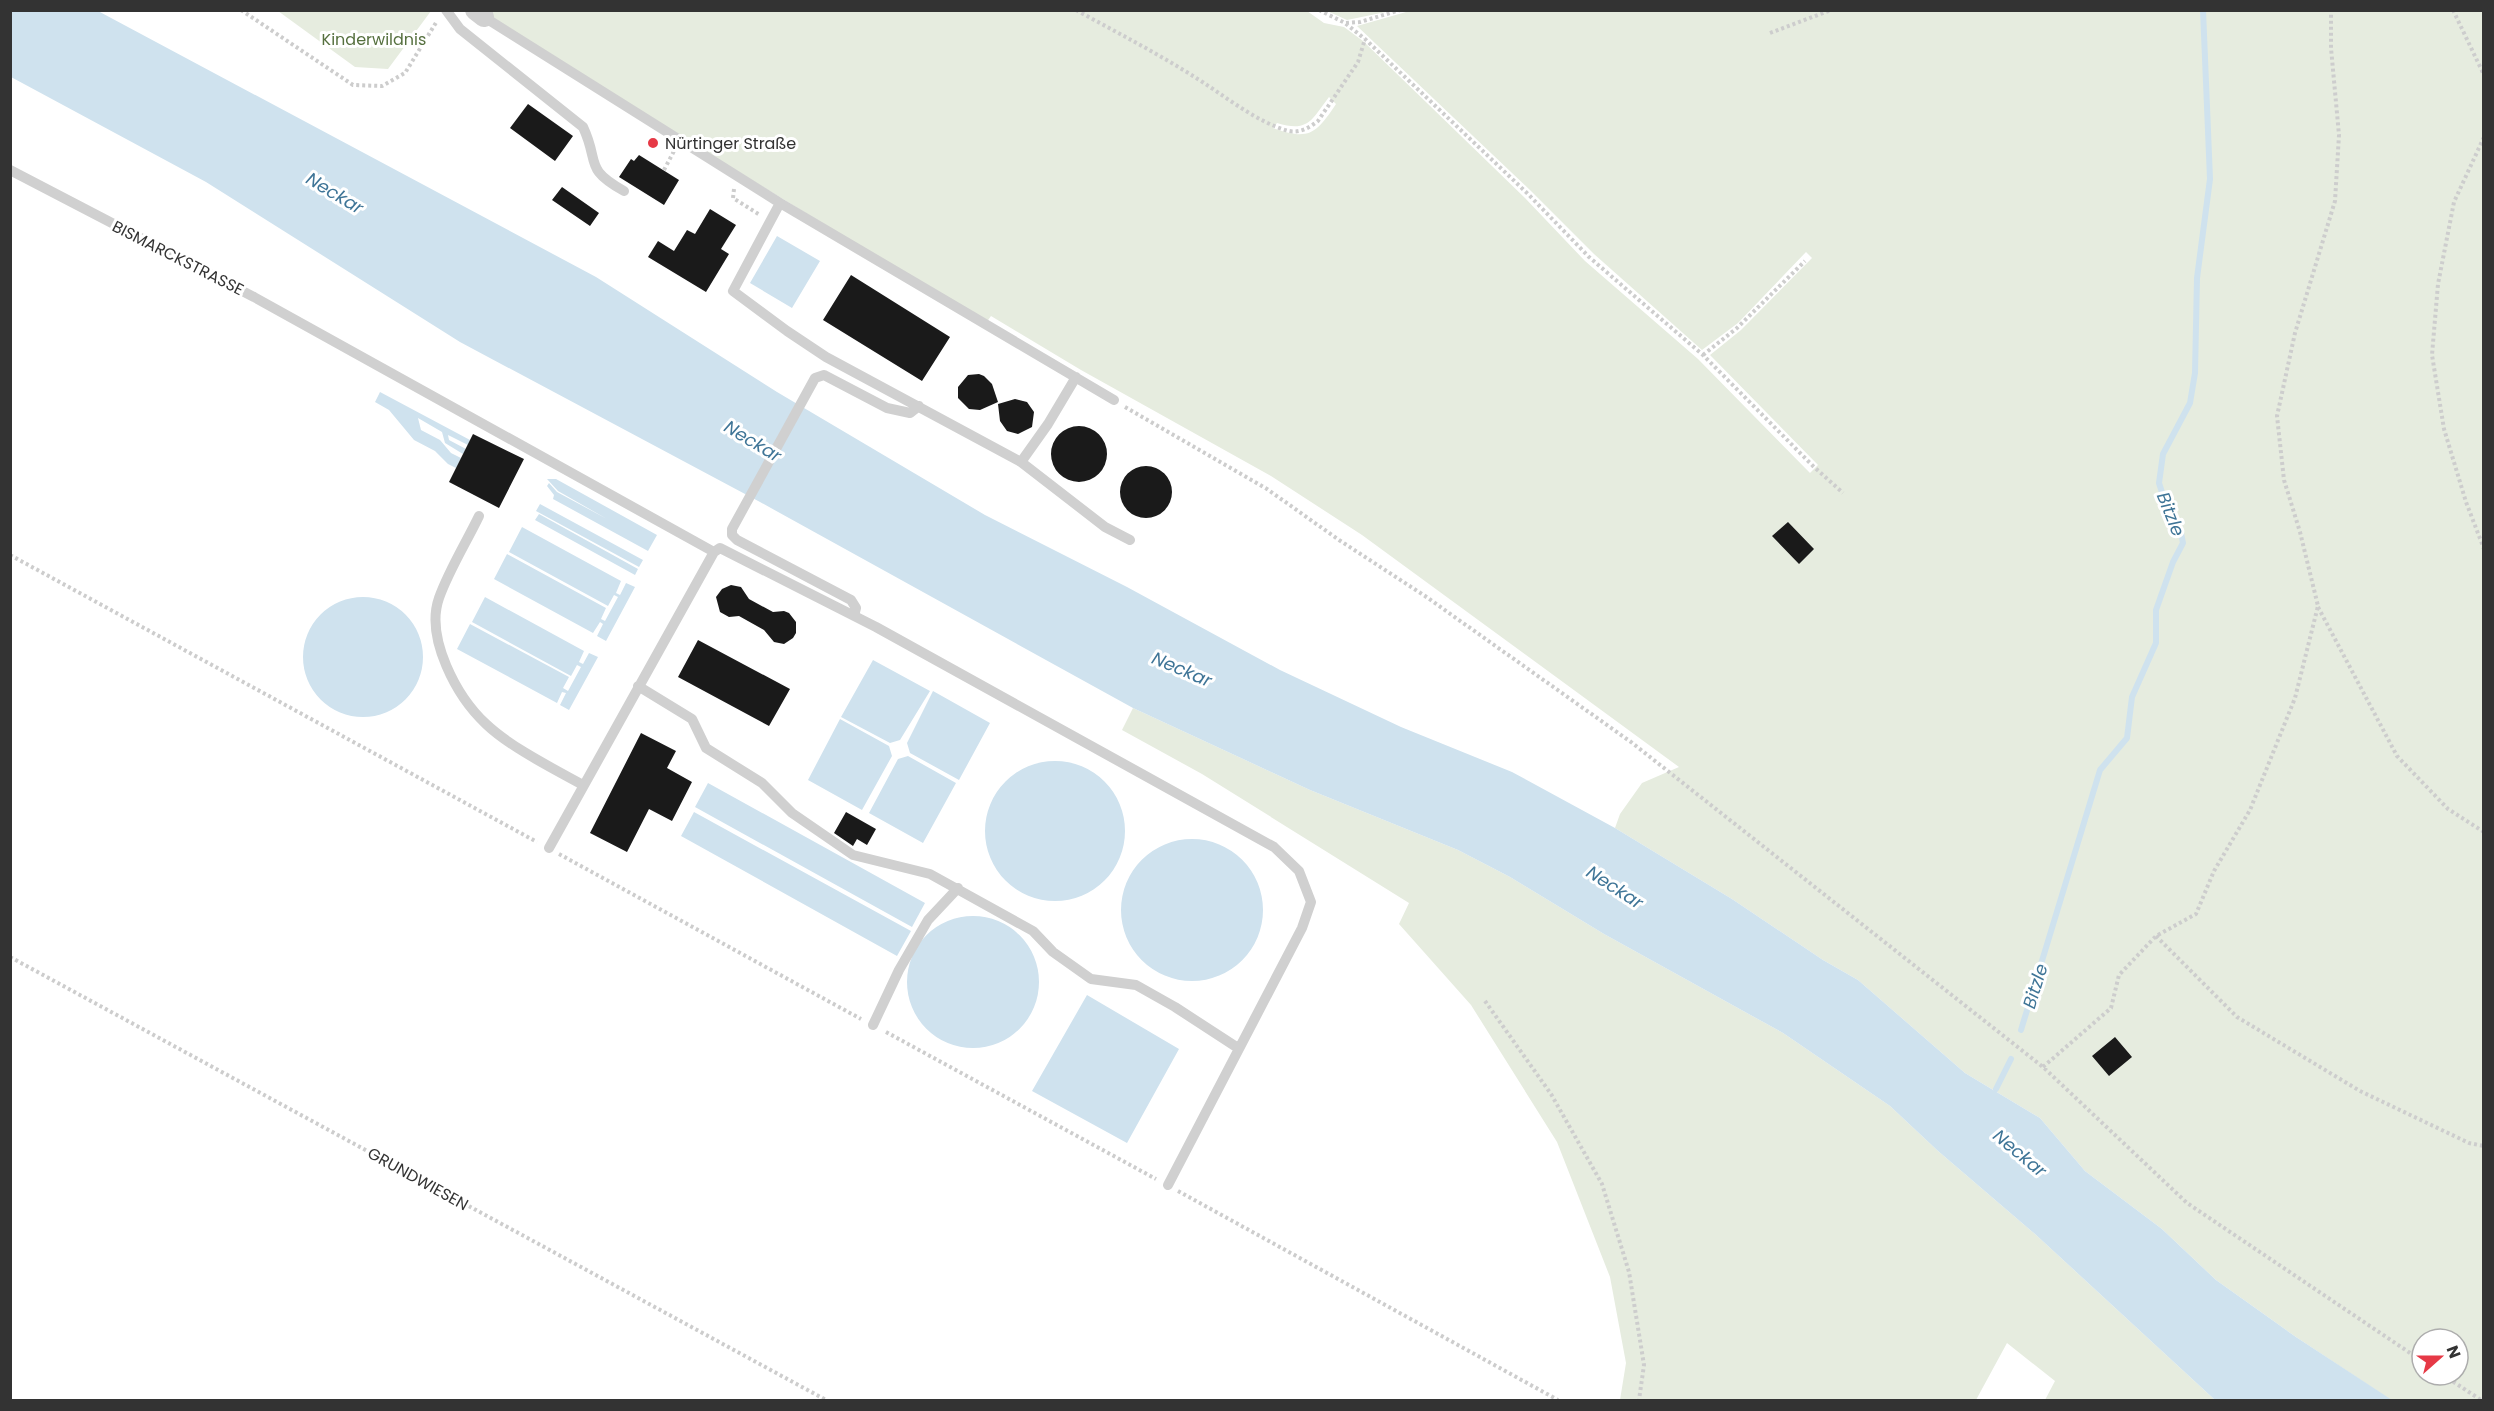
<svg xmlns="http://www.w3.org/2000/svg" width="2494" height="1411" viewBox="0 0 2494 1411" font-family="Poppins,sans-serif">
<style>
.green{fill:#e6ecdf;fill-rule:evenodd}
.water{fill:#cfe2ee}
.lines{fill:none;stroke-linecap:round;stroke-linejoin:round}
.stream{stroke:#cfe2ee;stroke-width:6}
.building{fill:#1a1a1a}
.path{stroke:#cdcdcd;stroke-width:4;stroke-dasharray:3 3;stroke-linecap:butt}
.lane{stroke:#d0d0d0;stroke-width:10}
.street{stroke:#d0d0d0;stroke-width:20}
.poi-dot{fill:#e63946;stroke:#fff;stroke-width:2}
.labels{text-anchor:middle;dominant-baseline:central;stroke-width:6;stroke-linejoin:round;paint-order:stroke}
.park-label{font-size:16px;fill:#56703f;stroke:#fff}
.poi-label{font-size:16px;fill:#333;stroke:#fff;text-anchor:start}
.street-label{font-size:16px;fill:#333;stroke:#fff}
.water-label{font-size:18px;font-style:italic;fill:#3f7597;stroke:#fff}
</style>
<rect width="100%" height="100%" fill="#fff"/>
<path class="green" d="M1413,10L2483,11V1400H2391L2296,1337L2216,1280L2162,1229L2085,1171L2040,1118L1965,1073L1858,980L1823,960L1732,899L1615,828L1620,814L1642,783L1679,767L1362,535L1271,476L1081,370L991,316L986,323L475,11H1307L1324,23L1344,27L1363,41L1525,198L1585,261L1698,359L1810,473L1818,465L1710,355L1741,330L1812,258L1806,252L1738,323L1702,350L1594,254L1531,191L1357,26ZM1329,97L1336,104C1316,134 1309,141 1273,128L1277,123C1309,133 1312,119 1329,97ZM2422,1339H2458V1375H2422Z
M278,11H431L388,69L355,67Z
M1327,11V10L1391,11L1347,20Z
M1133,708L1310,790L1458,850L1510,877L1604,934L1783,1033L1890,1106L1938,1151L2035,1234L2215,1400H2045L2055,1381L2007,1343L1976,1400H1620L1626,1363L1610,1277L1557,1142L1471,1005L1399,924L1409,903L1202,774L1122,730Z"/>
<path class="water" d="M10,11H98L596,277L777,392L985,515L1127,587L1280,670L1401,727L1512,772L1615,828L1732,899L1823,960L1858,980L1965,1073L2040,1118L2085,1171L2162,1229L2216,1280L2296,1337L2392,1400H2215L2035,1234L1938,1151L1890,1106L1783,1033L1604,934L1510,877L1458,850L1310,790L1133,708L760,502L460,342L206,182L11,77Z
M777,236L820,261L792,308L750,283Z
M380,392L470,440L468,445L448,435L449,440L466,449L463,454L445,443L442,432L418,418L421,430L440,440L451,453L461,458L456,468L448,464L435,451L414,440L389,410L375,402Z
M547,479H556L657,535L648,551L553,499L554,495L547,486L549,483L557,492L607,519L558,491Z
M540,504L643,560L639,567L536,511Z
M539,514L638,569L635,575L535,520Z
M522,527L621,581L616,593L620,595L626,583L635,587L606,641L597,636L603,624L600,622L593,633L494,579L507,554L606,608L601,619L605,621L618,597L614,595L608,606L509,552Z
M485,597L584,651L579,662L583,664L589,653L598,657L569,710L560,705L566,693L562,692L557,703L457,649L470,624L569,677L563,688L568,691L581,667L577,665L571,676L472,622Z
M303 657a60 60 0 1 1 120 0a60 60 0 1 1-120 0Z
M873,660L930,691L900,740L890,743L841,717Z
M933,691L990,723L959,780L910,753L907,743Z
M840,719L889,746L892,756L862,810L808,780Z
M908,756L956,783L923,843L869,813L898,759Z
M985 831a70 70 0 1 1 140 0a70 70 0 1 1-140 0Z
M708,783L925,903L912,927L695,807Z
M694,812L911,931L897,956L681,836Z
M1121 910a71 71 0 1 1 142 0a71 71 0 1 1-142 0Z
M907 982a66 66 0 1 1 132 0a66 66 0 1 1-132 0Z
M1087,995L1179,1049L1127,1143L1032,1091Z"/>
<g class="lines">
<path class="stream" d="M2021,1030L2100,770L2127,738L2132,697L2156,643V610L2173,562L2183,543L2180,528L2166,505L2159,483L2163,454L2190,403L2195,373L2197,278L2210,179L2203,10
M1996,1089L2011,1059"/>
</g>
<path class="building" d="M528,104L573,136L555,161L510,128Z
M639,155L679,180L664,205L619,177L631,159L634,161Z
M562,187L599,213L590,226L552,200Z
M710,209L736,225L721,249L729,254L706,292L648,257L658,241L674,251L687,230L695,234Z
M851,275L950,337L922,381L823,320Z
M979,374L984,376L992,384L998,402L980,410L969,409L958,398V387L968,375Z
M1015,399L1027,402L1034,412L1032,427L1018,434L1007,431L1000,421L998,404Z
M1051 454a28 28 0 1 1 56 0a28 28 0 1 1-56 0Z
M473,434L524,459L499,508L449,482Z
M1120 492a26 26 0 1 1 52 0a26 26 0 1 1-52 0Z
M1788,522L1814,549L1799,564L1772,536Z
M731,585L741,587L749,599L773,612L784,611L789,613L796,622V633L793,638L784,644L774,642L764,630L739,616L729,617L720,612L716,597L722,589Z
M698,640L790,689L769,726L678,677Z
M641,733L676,751L667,768L692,782L672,821L649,809L627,852L590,833Z
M846,812L876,829L867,845L857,839L853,846L834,833Z
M2115,1037L2132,1057L2109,1076L2092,1056Z"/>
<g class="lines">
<path class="path" d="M241,10L353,85L382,86L405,73L437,21
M1076,10C1116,32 1155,52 1193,76C1221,93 1257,123 1289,131C1300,133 1309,128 1318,121L1358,62L1365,39
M1319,10L1345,23L1365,39L1528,194L1589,257L1703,355L1813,466L1843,493
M2453,10L2484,75
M1346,23L1360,22L1400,10
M1770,33L1831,10
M2484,137L2454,202L2438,284L2432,355L2444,429L2466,502L2484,549
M664,170L674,151
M734,189L733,198L760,215
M1703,355L1737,328L1805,261
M1125,407L1267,489L1339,540L1425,596L1631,742L2043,1067L2187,1203L2422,1361
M10,555L537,842
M2318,607L2397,756L2448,809L2484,832
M559,854L861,1019
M2156,936L2237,1017L2360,1091L2469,1143L2484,1146
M10,957L826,1400
M1485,1001L1551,1094L1602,1184L1629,1272L1644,1365L1639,1400
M886,1032L1156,1179
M2043,1067L2111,1008L2119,975L2156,936L2196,914L2214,871L2250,810L2295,698L2318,606L2300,532L2284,480L2277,416L2295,333L2335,201L2339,135L2331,48V10
M1178,1191L1558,1400
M2443,1375L2481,1400"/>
<path class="lane" d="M446,10L460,29L583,127C600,163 583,168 624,191
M484,17L780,203L1114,400
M10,170L254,297L714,552L549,848
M780,203L733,291L787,331L826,357L1021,462L1048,424L1076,377
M1021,462L1105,527L1130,540
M479,516C466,543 449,570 439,598C425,638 457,697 486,724C510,747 554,769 583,785
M714,552L720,548L876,627L1274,847L1299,871L1311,902L1302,928L1168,1185
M854,616L856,608L851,600L737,540L732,535V529L815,378L824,375L887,408L910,413L919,406
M638,686L692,719L706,748L762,783L792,813L853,855L930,874L1033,931L1053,952L1091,979L1136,985L1175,1007L1238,1048
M873,1025L899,970L928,920L958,888"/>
<path class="street" d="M475,10L484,17"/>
</g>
<circle class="poi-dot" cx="653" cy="143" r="6"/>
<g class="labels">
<g class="park-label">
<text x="374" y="39">Kinderwildnis</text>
</g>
<g class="poi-label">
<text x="665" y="143">Nürtinger Straße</text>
</g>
<g class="street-label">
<text transform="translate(178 258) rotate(27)">BISMARCKSTRASSE</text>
<text transform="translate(418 1179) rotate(29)">GRUNDWIESEN</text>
</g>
<g class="water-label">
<text transform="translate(335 193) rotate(31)">Neckar</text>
<text transform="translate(753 441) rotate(31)">Neckar</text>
<text transform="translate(2171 514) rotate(68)">Bitzle</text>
<text transform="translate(1182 669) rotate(23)">Neckar</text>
<text transform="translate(1615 887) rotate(33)">Neckar</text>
<text transform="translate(2035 986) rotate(-73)">Bitzle</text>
<text transform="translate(2020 1153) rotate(40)">Neckar</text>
</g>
</g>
<rect width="2494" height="1411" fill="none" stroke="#333333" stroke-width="24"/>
<g transform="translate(2440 1357) rotate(69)"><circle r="28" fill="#ffffff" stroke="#adadad" stroke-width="1.5"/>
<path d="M0-4.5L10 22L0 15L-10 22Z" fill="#e63946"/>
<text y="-9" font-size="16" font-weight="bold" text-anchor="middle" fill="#333333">N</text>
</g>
</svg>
